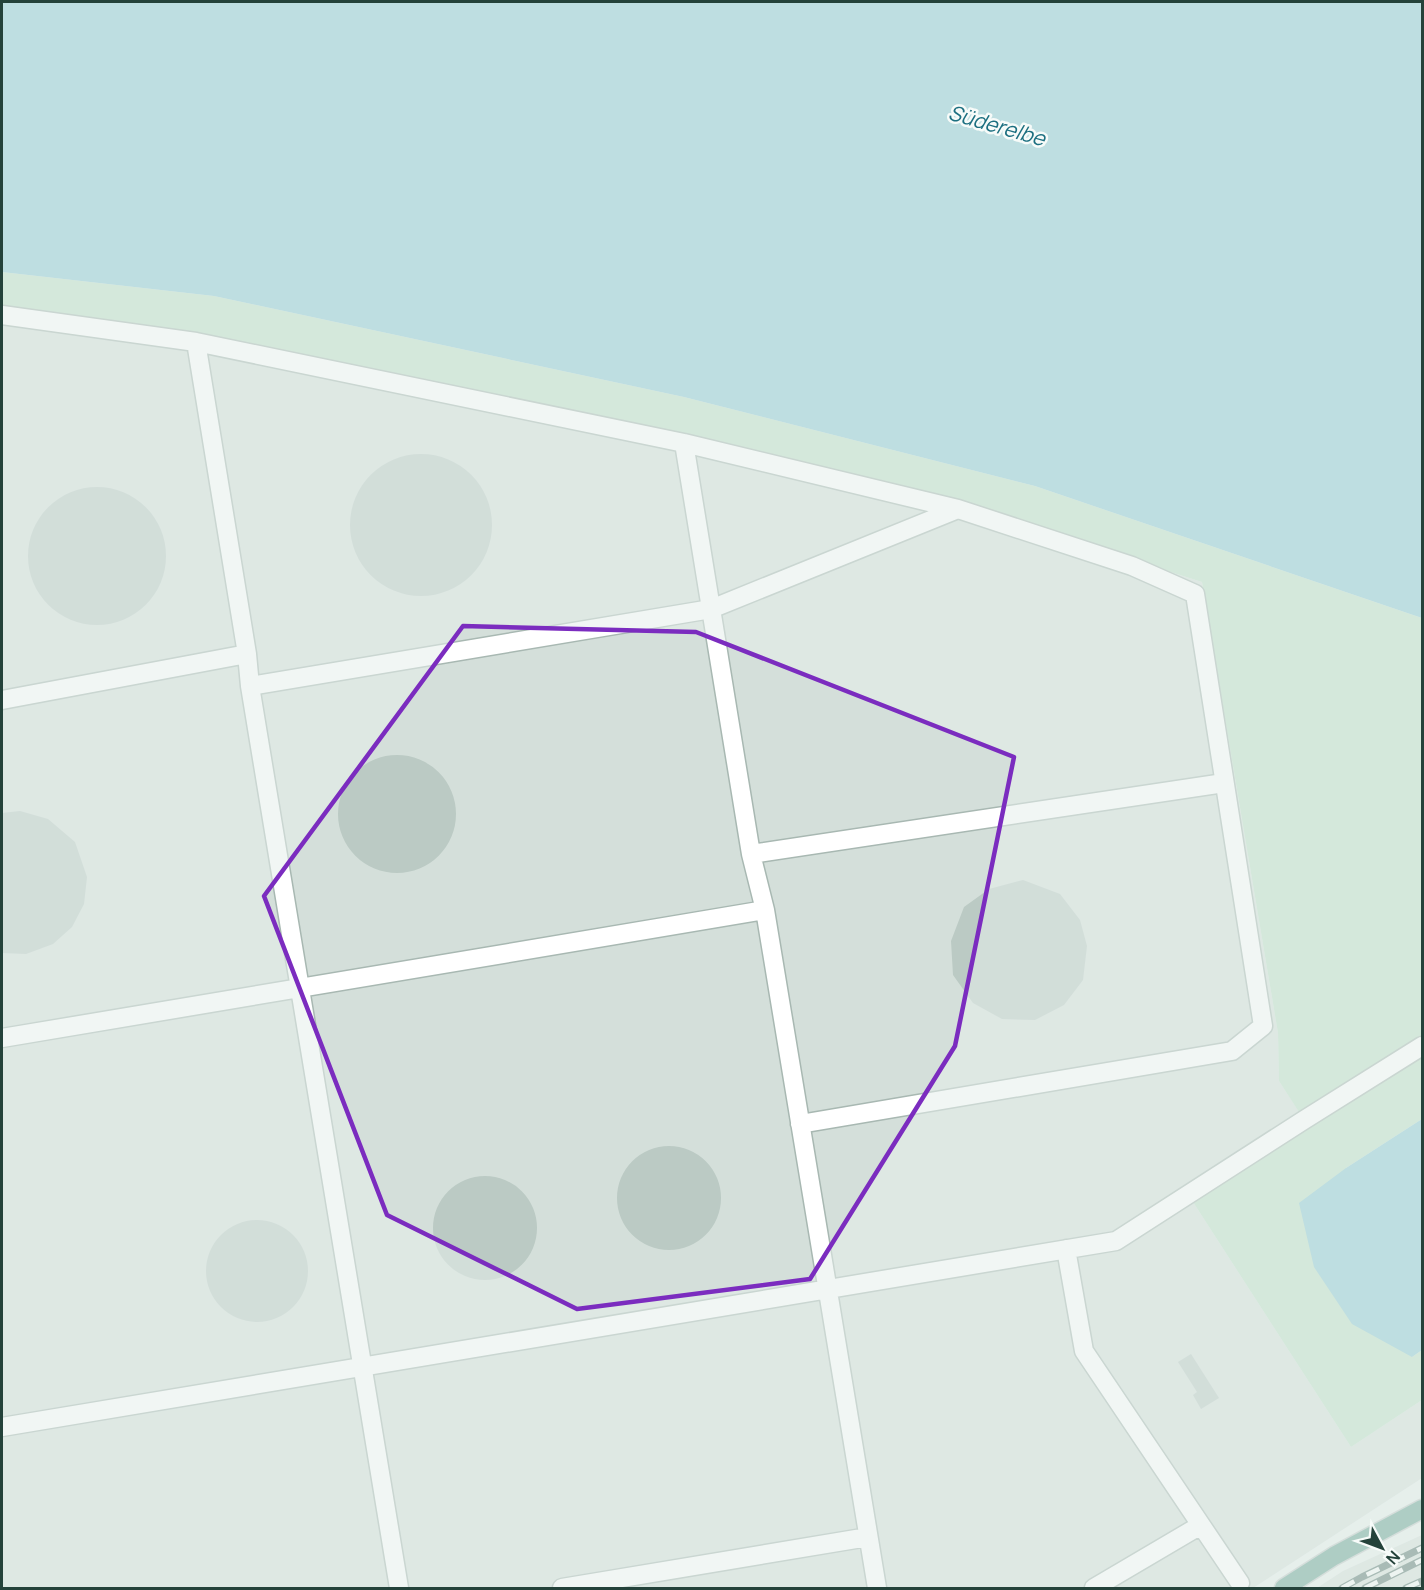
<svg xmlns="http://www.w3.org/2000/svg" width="1424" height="1590" viewBox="0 0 1424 1590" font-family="Manrope,sans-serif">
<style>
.built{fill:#d4dfda}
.green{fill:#bfe0c8}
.water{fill:#8ec9d4}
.building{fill:#bbcac4}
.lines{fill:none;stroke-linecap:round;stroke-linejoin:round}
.minor-casing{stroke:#a8b8b2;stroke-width:21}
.major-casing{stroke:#c2cac8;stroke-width:21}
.minor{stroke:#fff;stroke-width:18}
.major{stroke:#6aa596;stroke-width:18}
.rail-casing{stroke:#5f7d75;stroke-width:7}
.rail{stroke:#f7fbf9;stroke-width:4.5;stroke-dasharray:14;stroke-linecap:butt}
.marked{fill:none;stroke:#7b2cbf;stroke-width:4.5;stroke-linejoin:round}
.labels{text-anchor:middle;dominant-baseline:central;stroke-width:5;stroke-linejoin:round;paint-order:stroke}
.water-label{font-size:21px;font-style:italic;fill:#1c6f80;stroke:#f7fbf9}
</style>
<rect width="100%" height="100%" fill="#e6efeb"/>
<path class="built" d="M2,307L198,338L1066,539L1202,582L1278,1033L1279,1081L1309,1127L1193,1202L1351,1447L1422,1400V1478L1253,1588H2Z
M1422,1535V1588H1317L1343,1571Z"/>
<path class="green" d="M2,272L214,296L684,397L1035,486L1422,618V1119L1346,1168L1412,1357L1422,1350V1400L1351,1447L1193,1202L1308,1126L1279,1081L1278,1033L1202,582L926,494L2,307Z"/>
<path class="water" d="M2,2H1422V618L1035,486L684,397L214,296L2,272Z
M1422,1119V1350L1412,1357L1352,1324L1314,1267L1299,1203L1346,1168Z"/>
<path class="building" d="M350 525a71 71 0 1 1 142 0a71 71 0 1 1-142 0Z
M28 556a69 69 0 1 1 138 0a69 69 0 1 1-138 0Z
M338 814a59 59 0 1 1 118 0a59 59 0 1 1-118 0Z
M20,811L48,819L75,842L87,877L84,904L72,927L53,944L26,954L2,953V813Z
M1023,880L1060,894L1080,920L1087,946L1083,980L1064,1005L1035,1020L1002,1019L973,1003L953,975L951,941L964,907L989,889Z
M617 1198a52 52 0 1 1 104 0a52 52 0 1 1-104 0Z
M433 1228a52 52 0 1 1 104 0a52 52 0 1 1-104 0Z
M206 1271a51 51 0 1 1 102 0a51 51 0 1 1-102 0Z
M1191,1354L1219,1398L1201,1409L1193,1395L1197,1392L1178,1362Z"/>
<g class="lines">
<g class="minor-casing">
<path id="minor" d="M2,315L196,342L684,443L958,509L1132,566L1195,594L1263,1026L1232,1051L800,1124
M196,342L247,654L250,686L399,1588
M684,443L751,854L765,910L877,1588
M250,686L711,609L958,509
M2,700L247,654
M751,854L1224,783
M2,1038L765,910
M1066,1249L1084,1351L1201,1525L1094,1588
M2,1427L1116,1241L1304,1120L1422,1046
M1201,1525L1240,1583
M562,1588L868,1537"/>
</g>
<g class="major-casing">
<path id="major" d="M1284,1588L1334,1556L1422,1509"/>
</g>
<use href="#minor" class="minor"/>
<use href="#major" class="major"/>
<g class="rail-casing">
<path id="rail" d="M1342,1588L1362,1577L1422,1548
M1365,1588L1422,1560
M1406,1588L1422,1581"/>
</g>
<use href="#rail" class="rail"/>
</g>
<path d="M0 0H1424V1590H0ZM463,626L696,632L1014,757L955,1046L810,1279L577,1309L387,1215L264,896Z" fill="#e6efeb" fill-opacity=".55" fill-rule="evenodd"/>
<path class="marked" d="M463,626L696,632L1014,757L955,1046L810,1279L577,1309L387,1215L264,896Z"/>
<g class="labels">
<g class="water-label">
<text transform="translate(997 125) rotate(16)">Süderelbe</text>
</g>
</g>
<rect width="1424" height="1590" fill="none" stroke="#24423a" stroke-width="6"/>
<g transform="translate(1382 1548) rotate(131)" stroke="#f7fbf9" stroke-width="4.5" paint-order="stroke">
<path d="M0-4.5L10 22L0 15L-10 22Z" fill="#24423a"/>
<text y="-9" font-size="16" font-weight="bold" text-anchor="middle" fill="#24423a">N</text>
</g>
</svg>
